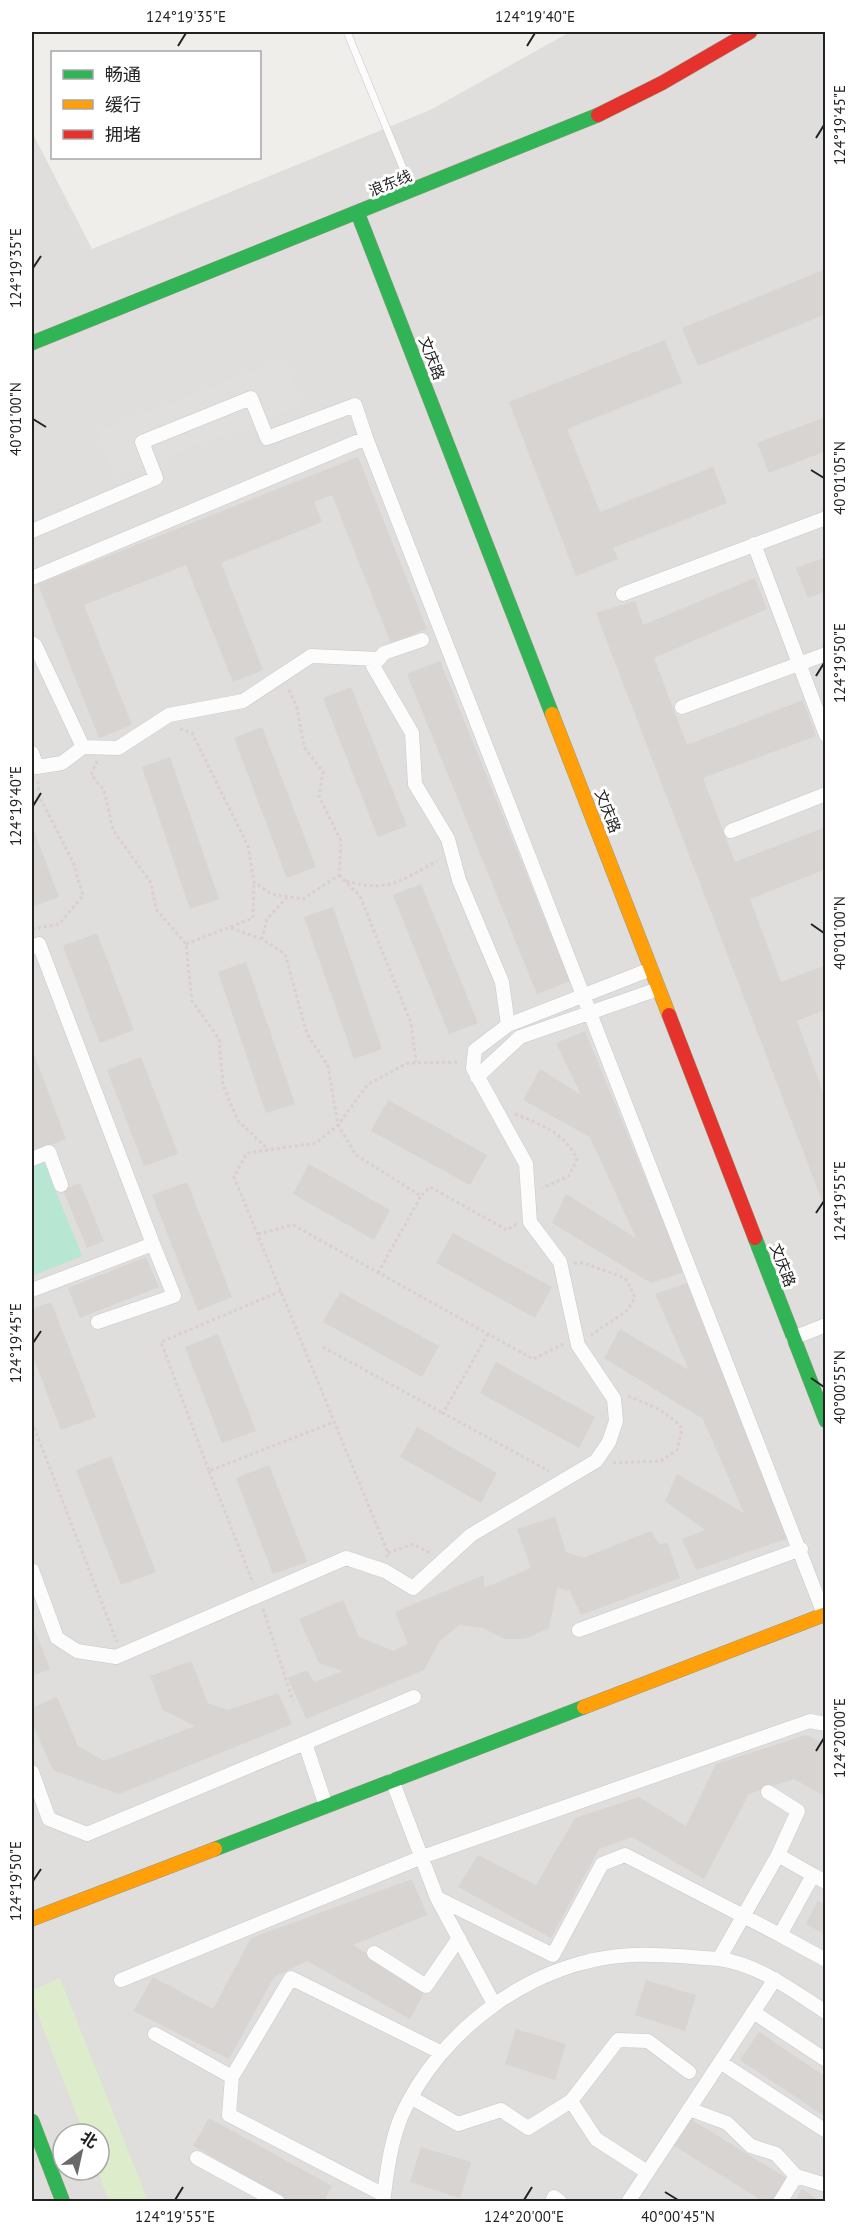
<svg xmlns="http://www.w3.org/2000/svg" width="857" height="2233" viewBox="0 0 857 2233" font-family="'PT Sans','Noto Sans SC',sans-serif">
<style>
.residential{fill:#dfdedc;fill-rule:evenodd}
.grass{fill:#ddeccb}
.pitch{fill:#b7e6d2}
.parking{fill:#e0dfde}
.building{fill:#d7d4d2}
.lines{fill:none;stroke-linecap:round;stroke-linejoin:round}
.lane-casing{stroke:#c9c8c7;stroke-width:8}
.street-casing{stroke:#c9c8c7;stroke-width:15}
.fast-casing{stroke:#999a82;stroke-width:15}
.slow-casing{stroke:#999a82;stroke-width:15}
.jam-casing{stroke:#999a82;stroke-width:15}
.path{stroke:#dccecd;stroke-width:3;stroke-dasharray:3 3;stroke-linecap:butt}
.lane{stroke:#fdfcfc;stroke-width:7}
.street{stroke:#fdfcfc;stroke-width:14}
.fast{stroke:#30b455;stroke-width:14}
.slow{stroke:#ff9f0a;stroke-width:14}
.jam{stroke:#e5322d;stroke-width:14}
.ticks{fill:none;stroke:#222;stroke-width:2}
.labels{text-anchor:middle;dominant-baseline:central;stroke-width:6;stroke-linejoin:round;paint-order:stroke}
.street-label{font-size:15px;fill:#222;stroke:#fff}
.neatline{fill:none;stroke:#222;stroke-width:2}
.ticks-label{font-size:15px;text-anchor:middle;fill:#222}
</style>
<rect width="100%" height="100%" fill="#f0eeeb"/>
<path class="residential" d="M570,32H825V2201H32V132L92,249L430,110ZM63,2134H99V2170H63Z"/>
<path class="grass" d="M60,1978L148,2201H109L97,2170L99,2134H84L36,2010L33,1990Z"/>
<path class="pitch" d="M44,1162L82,1256L32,1276V1167Z"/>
<path class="parking" d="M285,359L301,405L115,476L97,432Z"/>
<path class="building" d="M826,269V314L698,366L682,328Z
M665,340L682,383L567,429L600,512L713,467L727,503L613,548L618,559L576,576L509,402Z
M826,417V451L769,473L757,443Z
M358,457L427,629L391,643L332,495L314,502L322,522L221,563L263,670L233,682L186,565L84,605L132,725L99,738L38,584Z
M826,557V591L808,598L796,568Z
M755,578L767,609L654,658L687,745L803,700L816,736L703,778L735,862L826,827V869L750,899L781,982L826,965V1009L797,1021L826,1100L825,1208L596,613L635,601L643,625Z
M440,661L570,981L537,994L407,674Z
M351,687L407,826L378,837L323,698Z
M262,727L316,867L287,878L234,738Z
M170,757L219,899L190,909L142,767Z
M32,826L59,897L32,907Z
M421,884L478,1023L449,1034L393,895Z
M333,907L382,1049L354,1059L304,917Z
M97,933L134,1030L100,1043L63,946Z
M246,962L295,1104L266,1113L218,972Z
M585,1031L684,1272L651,1283L552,1223L566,1194L636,1238L590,1137L523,1100L540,1069L581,1095L556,1043Z
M32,1049L66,1139L32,1152Z
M141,1057L178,1154L144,1166L107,1070Z
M388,1100L487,1155L470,1185L371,1131Z
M309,1164L390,1210L374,1240L293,1194Z
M187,1182L232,1297L198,1311L152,1195Z
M80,1183L104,1241L87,1248L63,1190Z
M453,1233L552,1287L535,1318L436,1263Z
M146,1257L159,1287L80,1318L68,1288Z
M687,1283L789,1538L696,1570L682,1539L705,1530L665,1501L677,1474L744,1513L703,1419L604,1358L620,1329L689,1370L655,1294Z
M340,1292L439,1346L422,1377L323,1322Z
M51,1302L96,1417L61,1430L32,1354V1309Z
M218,1334L256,1431L222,1443L185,1347Z
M496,1362L595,1417L579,1448L480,1393Z
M417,1427L497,1473L481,1503L400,1457Z
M111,1456L156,1572L121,1585L76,1470Z
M269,1465L307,1562L273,1574L236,1478Z
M555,1517L566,1552L583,1558L651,1531L660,1545L667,1542L680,1578L581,1615L570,1591L557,1588L549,1628L525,1639H505L483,1628L459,1625L439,1642L424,1670L306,1719L288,1678L307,1670L314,1682L343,1671L319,1663L299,1619L343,1600L359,1637L393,1651L408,1644L395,1612L484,1575V1588L531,1568L517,1529Z
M32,1623L50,1669L32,1676Z
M191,1661L208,1703L228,1710L278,1693L292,1724L119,1794L53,1770L32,1723V1708L57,1697L78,1746L104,1761L195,1726L163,1710L150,1676Z
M806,1735L826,1744V1797L794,1779L749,1794L704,1879L632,1837L599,1849L551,1938L458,1887L478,1855L536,1885L575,1818L639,1797L686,1826L716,1764Z
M412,1879L427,1915L353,1945L425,1991L410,2019L307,1961L274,1977L229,2059L133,2011L153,1977L213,2009L251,1938Z
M818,1901L826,1905V1935L806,1924Z
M646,1980L696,1995L685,2031L635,2015Z
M516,2029L566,2044L555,2080L505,2064Z
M759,2032L826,2077V2117L740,2060Z
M209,2118L332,2186L324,2202H292L193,2146Z
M689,2118L788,2179L774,2202H764L673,2145Z
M421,2147L471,2162L460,2198L410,2182Z
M802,2189L821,2202H794Z"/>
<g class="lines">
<g class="lane-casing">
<path id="lane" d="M347,32L412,190"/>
</g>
<g class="street-casing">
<path id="street" d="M366,438L824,1614
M32,531L156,478L142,442L251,398L267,438L355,405L366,438L32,578
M754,544L826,735
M623,594L826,518
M422,640L384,653L373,666L412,733L415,784L448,839L459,880L502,982L508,1025L651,969
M32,643L35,645L83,747L118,748L169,715L243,701L311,656L379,659
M682,707L826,654
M32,753L37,767L62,763L83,747
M731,831L826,794
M32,947L39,944L153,1244L32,1290
M477,1077L520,1037L658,989
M32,1159L49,1152L61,1185
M98,1322L174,1296L153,1244
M793,1338L826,1325
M32,1570L57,1638L77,1651L116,1657L346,1558L385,1571L413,1588L471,1535L596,1461L609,1442L616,1421L614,1399L578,1345L560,1262L530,1222L526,1164L473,1068L475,1050L508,1025
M579,1630L801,1549
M305,1743L414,1697
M32,1772L49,1819L87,1834L305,1743L326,1806
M392,1780L437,1898L553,1955L602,1864L625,1855L780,1935
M768,1792L798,1811L778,1855L813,1875
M826,1882L813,1875L780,1935L826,1960
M437,1898L494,2004
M374,1953L426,1986L459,1938
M719,1959L778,1855
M121,1980L422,1857L810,1721L826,1724
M753,2012L826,2060
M155,2034L232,2077L291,1978L442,2053
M720,2062L826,2131
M232,2077L229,2115L384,2195
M412,2098L458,2124L501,2110L528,2128L571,2101L596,2139L647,2172
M571,2101L618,2040L648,2041L689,2072
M689,2109L727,2123L751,2146L776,2154L796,2176L780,2202
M197,2158L278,2202
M796,2176L826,2185
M383,2202C387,2173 390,2144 401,2117C440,2029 535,1959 632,1955C661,1954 690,1957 719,1959C758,1964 793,1991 826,2012
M552,2202L554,2197L560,2202
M628,2202L775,1979"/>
</g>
<g class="fast-casing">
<path id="fast" d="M358,214L552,714
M32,343L598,115
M755,1238L826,1421
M215,1849L584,1707
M32,2121L63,2202"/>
</g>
<g class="slow-casing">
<path id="slow" d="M552,714L669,1015
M584,1707L826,1614
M32,1919L215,1849"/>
</g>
<g class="jam-casing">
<path id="jam" d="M598,115L662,83L750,32
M669,1015L755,1238"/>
</g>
<path class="path" d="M180,729L192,733L248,846L254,882L271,894L303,899L339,875L341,841L319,796L323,772L304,747L297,708L288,688
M97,761L91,775L104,790L113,830L151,883L156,909L186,944L192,1001L219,1039L223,1085L238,1121L269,1150
M339,875L360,896L411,1023L416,1062
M346,881C389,893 400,881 437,861
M287,897L267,919L262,939L285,954L307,1034L328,1066L338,1125L356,1155L421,1196L430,1187L507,1230L517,1224
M231,928L262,939
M32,929L59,924L83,896L73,862L39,796L38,780
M186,944L253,918L254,882
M515,1114C540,1124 565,1133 577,1159L569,1176L542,1188
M258,1234L293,1225L533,1359L565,1343
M574,1263H584L625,1278L635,1297L628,1310L591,1335
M378,1273L421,1196
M281,1291L161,1342L209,1471L334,1422
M488,1334L443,1413L549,1471
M323,1347L443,1413
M32,1422L117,1642
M613,1463L661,1461L677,1450L682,1429C670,1412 646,1403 627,1396
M209,1471L253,1583
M388,1553L413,1544L430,1553
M387,1557L388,1553L234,1177L247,1153L316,1143L338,1125L368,1084L408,1063L460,1062
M263,1609L293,1701"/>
<use href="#lane" class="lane"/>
<use href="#street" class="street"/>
<use href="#fast" class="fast"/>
<use href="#slow" class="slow"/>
<use href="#jam" class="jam"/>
</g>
<path class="ticks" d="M178,46L186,33M527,46L535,33M816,138L824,125M33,268L41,256M33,419L46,427M811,470L824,478M816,676L824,663M33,806L41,793M811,924L824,933M816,1213L824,1201M33,1343L41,1331M811,1378L824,1387M816,1751L824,1738M33,1881L41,1869M665,2192L678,2200M175,2200L183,2187M524,2200L532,2187"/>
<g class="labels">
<g class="street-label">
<text transform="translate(390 183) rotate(-22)">浪东线</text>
<text transform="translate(432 358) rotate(69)">文庆路</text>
<text transform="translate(608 811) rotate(69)">文庆路</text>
<text transform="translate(783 1265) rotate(69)">文庆路</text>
</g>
</g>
<rect width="857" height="2233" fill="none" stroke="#ffffff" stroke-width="66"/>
<rect x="51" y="51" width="210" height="108" fill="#ffffff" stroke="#a7a7a7" stroke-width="1.5"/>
<rect x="63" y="70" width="30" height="9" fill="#30b455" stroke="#a7a7a7" stroke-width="1.5"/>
<text x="105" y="81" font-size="18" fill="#222222">畅通</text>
<rect x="63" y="100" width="30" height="9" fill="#ff9f0a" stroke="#a7a7a7" stroke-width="1.5"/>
<text x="105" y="111" font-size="18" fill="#222222">缓行</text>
<rect x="63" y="130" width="30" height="9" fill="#e5322d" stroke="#a7a7a7" stroke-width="1.5"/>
<text x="105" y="141" font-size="18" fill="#222222">拥堵</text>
<g transform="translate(81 2152) rotate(33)"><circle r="28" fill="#ffffff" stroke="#a7a7a7" stroke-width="1.5"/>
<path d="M0-4.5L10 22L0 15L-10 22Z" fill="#6a6968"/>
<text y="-9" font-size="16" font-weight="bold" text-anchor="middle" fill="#222222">北</text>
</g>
<rect x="33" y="33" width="791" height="2167" class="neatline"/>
<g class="ticks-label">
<text x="186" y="22">124°19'35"E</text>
<text x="535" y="22">124°19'40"E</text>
<text transform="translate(840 125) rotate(-90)" y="5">124°19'45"E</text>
<text transform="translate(16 268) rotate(-90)" y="5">124°19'35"E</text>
<text transform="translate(16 419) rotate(-90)" y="5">40°01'00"N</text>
<text transform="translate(840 478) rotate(-90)" y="5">40°01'05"N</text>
<text transform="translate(840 663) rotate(-90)" y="5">124°19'50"E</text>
<text transform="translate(16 806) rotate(-90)" y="5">124°19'40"E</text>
<text transform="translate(840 933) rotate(-90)" y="5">40°01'00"N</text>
<text transform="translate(840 1201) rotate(-90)" y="5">124°19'55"E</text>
<text transform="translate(16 1343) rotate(-90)" y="5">124°19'45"E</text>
<text transform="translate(840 1387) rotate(-90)" y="5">40°00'55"N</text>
<text transform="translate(840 1738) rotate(-90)" y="5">124°20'00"E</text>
<text transform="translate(16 1881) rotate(-90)" y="5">124°19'50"E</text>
<text x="175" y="2222">124°19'55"E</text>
<text x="524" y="2222">124°20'00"E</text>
<text x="678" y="2222">40°00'45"N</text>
</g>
</svg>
